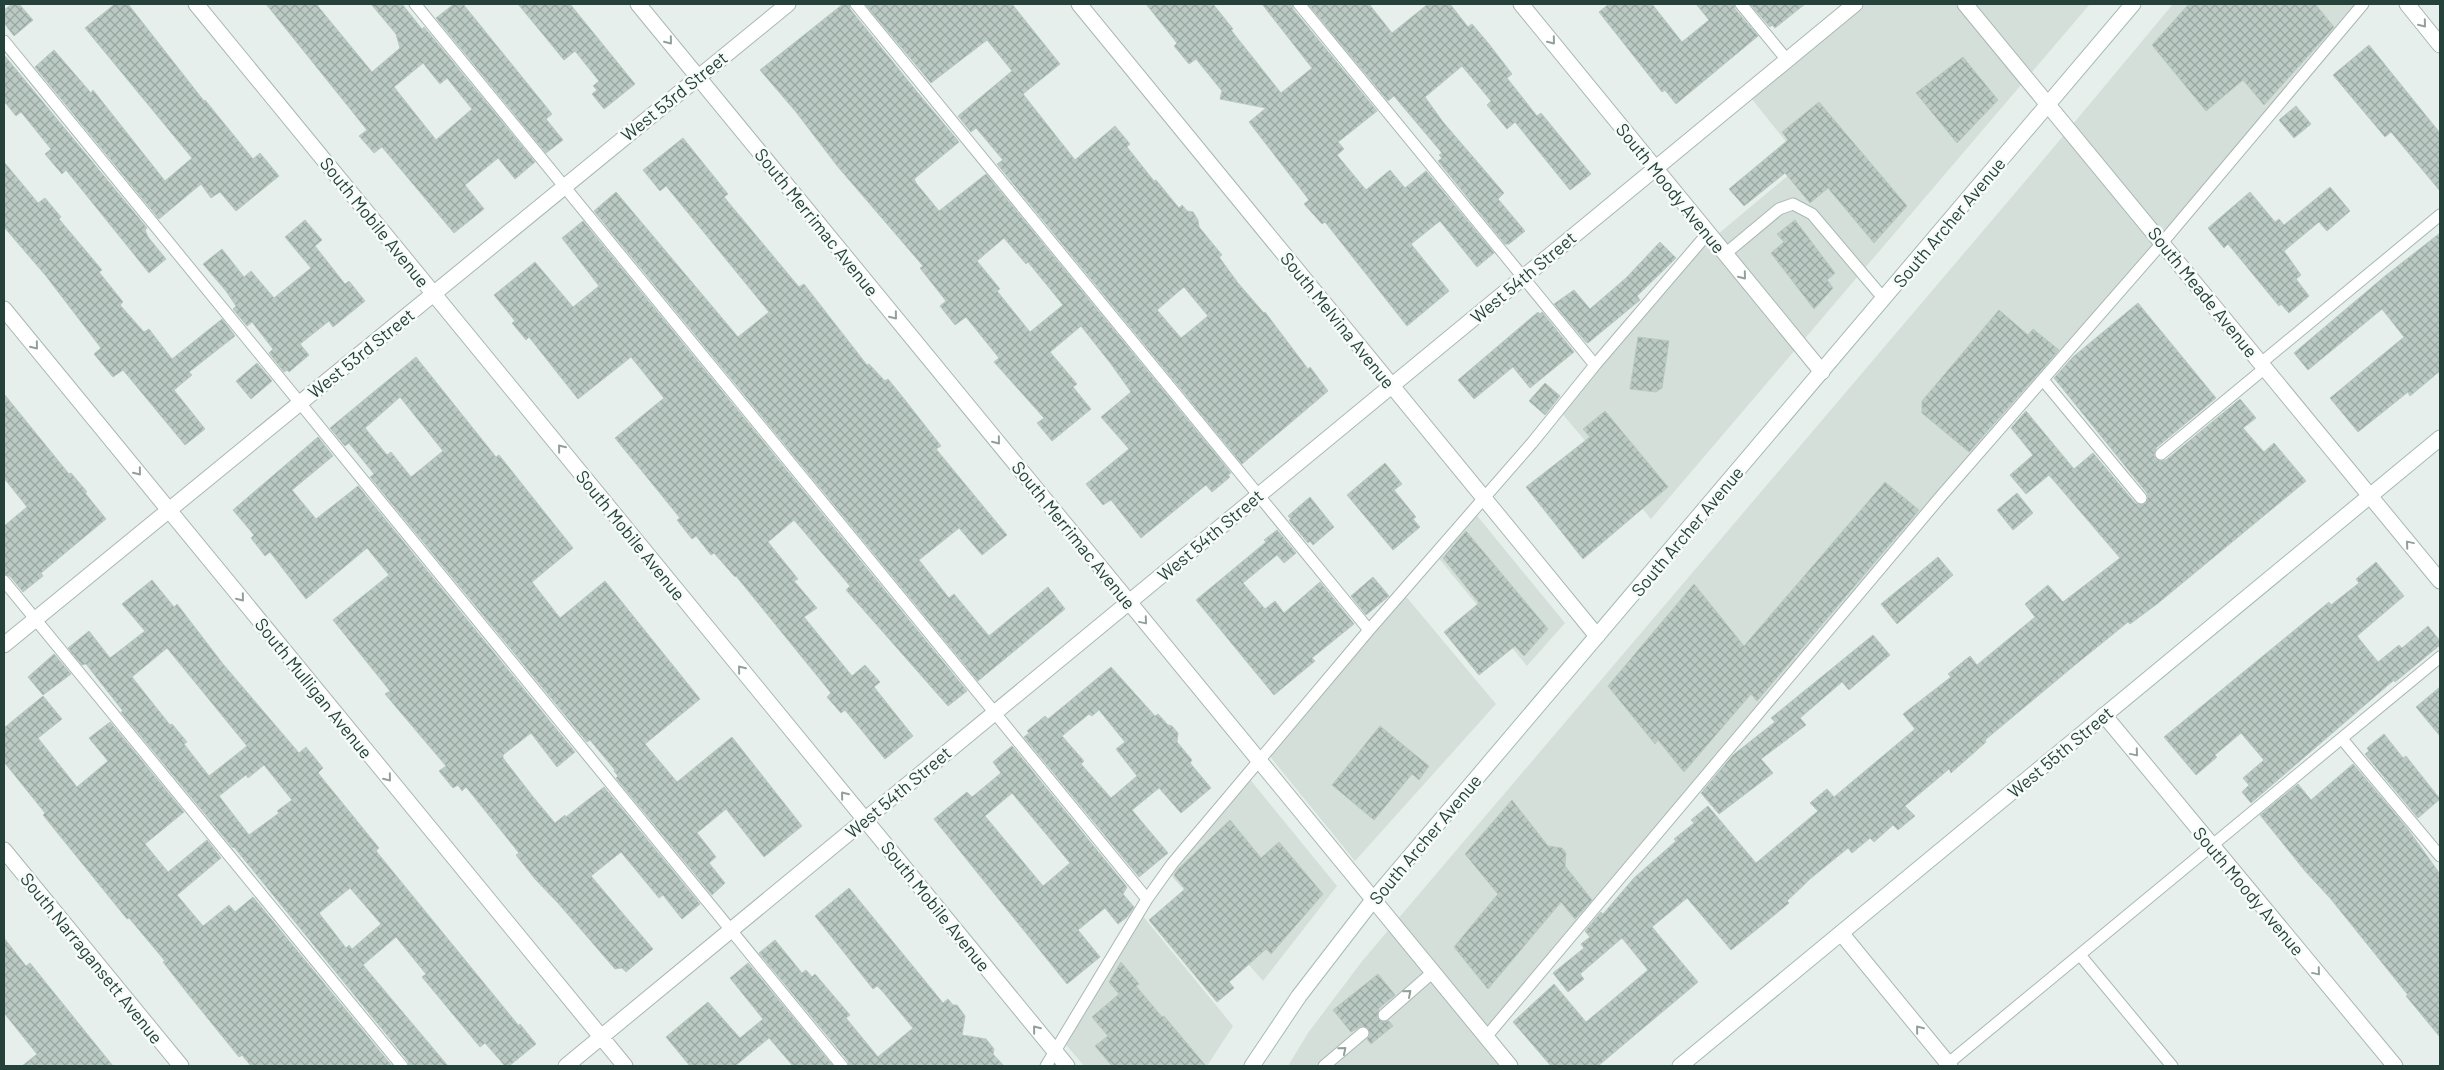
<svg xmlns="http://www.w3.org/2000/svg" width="2444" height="1070" viewBox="0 0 2444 1070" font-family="Barlow,sans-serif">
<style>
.built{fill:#d4dfda}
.building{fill:url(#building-cross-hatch);stroke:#b8c9c2;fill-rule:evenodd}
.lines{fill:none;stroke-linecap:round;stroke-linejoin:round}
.service-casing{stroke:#a8b8b2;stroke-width:13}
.minor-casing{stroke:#a8b8b2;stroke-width:17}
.secondary-casing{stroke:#a4bbb3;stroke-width:17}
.service{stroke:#fff;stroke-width:11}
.minor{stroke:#fff;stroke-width:15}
.secondary{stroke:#fff;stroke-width:15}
.oneway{stroke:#92a09c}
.labels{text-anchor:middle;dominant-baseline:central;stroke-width:5;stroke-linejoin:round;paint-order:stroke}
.street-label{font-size:18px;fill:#24423a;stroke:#f7fbf9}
</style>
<defs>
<pattern id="building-cross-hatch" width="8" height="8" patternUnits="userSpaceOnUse" patternTransform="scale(1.25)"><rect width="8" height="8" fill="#bbcac4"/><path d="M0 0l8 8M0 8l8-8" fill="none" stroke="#98a6a0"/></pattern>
</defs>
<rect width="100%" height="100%" fill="#e6efeb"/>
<path class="built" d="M1865,4H2090L1651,519L1560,411L1699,250L1803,163L1751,98Z
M2173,4H2366L1490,1039L1513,1066H1288L1308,1033L1363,960L2033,172Z
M1474,512L1565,623L1527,666L1436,555Z
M1403,593L1496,704L1355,861L1268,754Z
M1248,777L1337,886L1263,981L1169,873Z
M1142,915L1233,1026L1207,1066H1084L1063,1041Z"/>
<path class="building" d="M12,4H19L33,20L14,36L4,23V10Z
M115,4H128L204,101L205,100L253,159L260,153L279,176L236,211L220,192L211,198L201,184L159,219L35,67L54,50L91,93L93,90L165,181L192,158L85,28Z
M266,4H316L372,72L400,48L396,34L371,4H402L422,29L424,27L535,162L515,179L498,158L465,185L484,209L454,233L382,147L374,153L359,136L367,130ZM423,63L440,84L447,78L472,109L436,140L394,87Z
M454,4H463L552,114L546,119L563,140L546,153L436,18Z
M518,4H570L635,84L604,109L592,94L597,90L593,86L599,81L575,51L564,60Z
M843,4H849L850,9L918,93L959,142L914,179L916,183L939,211L986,174L1231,473L1228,475L1230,477L1212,492L1206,485L1141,538L1111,500L1103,505L1086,484L1129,449L1101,417L1131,392L1111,364L1081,326L1050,352L1077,384L1073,387L1091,409L1052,441L1037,423L1044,418L994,362L999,358L966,317L955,325L940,306L946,301L920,268L923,266L838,167L796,112L760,70ZM1004,238L1026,264L1028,262L1063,305L1030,332L997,291L1000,289L977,261Z
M865,4H1012L1060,64L1023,94L1075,160L1115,126L1130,144L1127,147L1154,181L1156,180L1179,208L1182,205L1187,211L1193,212L1198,220L1199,227L1222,255L1219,257L1238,283L1264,313L1265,312L1308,369L1310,367L1328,391L1242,464L997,164L1003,160L976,128L971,132L958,116L1012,71L987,40L931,83ZM1184,287L1208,316L1181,338L1157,310Z
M1146,4H1213L1233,29L1231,30L1281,93L1312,68L1262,4H1292L1293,9L1377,111L1338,142L1344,149L1337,155L1366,190L1390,170L1405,188L1426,171L1494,253L1477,267L1440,221L1411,244L1449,291L1407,326L1325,222L1322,224L1304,204L1309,200L1249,122L1266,108L1220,99L1222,91L1196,59L1189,64L1174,46L1177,43Z
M1308,4H1369L1392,33L1428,4H1450L1468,27L1472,24L1489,44L1512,74L1507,78L1537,116L1541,113L1591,174L1570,190L1515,122L1507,129L1487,105L1491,101L1462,66L1425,97L1443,122L1504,193L1498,199L1525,231L1509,244H1505L1438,161L1442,158L1439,155L1442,153L1394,96L1388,101Z
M1609,4H1652L1682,42L1709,20L1696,4H1734L1735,9L1758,36L1676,104L1665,90L1662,92L1599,12Z
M1750,4H1805L1775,28L1772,25L1770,27Z
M2189,4H2315L2334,27L2264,105L2243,80L2206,111L2152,45Z
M2369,45L2440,133V191L2391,132L2385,137L2333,75Z
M4,55L147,228L145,230L148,237L166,259L149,273L66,170L62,174L45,154L51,149L21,112L16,116L4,101Z
M1963,57L1998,100L1957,143L1916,93Z
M1819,102L1907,206L1874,243L1828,188L1810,203L1785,173L1744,206L1729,189L1788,140L1782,132Z
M2296,106L2311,124L2294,138L2279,120Z
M683,138L728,194L724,197L799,287L804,284L867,365L869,364L885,381L888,379L905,400L941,446L936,449L1007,535L982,555L959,528L919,560L949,598L954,594L989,636L1048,587L1065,609L978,681L594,211L616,192L738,337L769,312L666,186L660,191L643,170Z
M4,162L38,203L45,198L61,217L59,219L102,270L99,272L123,302L120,305L144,332L149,329L172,359L222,319L235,336L189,372L192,375L174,390L205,429L185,445L123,370L113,377L94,354L101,348L46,276L4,227Z
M2330,187L2350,211L2327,231L2319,222L2284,251L2301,275L2296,279L2309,296L2289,313L2281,304L2279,306L2228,244L2224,248L2208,228L2250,192L2275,222L2279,219L2284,225Z
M305,220L322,240L315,246L345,284L349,281L365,301L333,327L329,321L300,344L309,355L289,372L287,370L284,372L269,353L273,349L252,322L247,326L233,309L236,306L226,291L203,264L222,249L244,277L251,271L274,298L311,268L285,237Z
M1795,220L1835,273L1827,280L1833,288L1814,309L1771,253L1784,242L1777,234Z
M583,221L967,691L948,706L846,590L850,586L794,520L768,542L798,579L794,581L817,608L804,617L852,676L865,665L880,682L874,687L913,736L885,759L845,710L841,713L827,697L831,693L736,576L735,577L714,553L711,555L696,536L692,539L677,520L680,518L615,438L664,398L631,357L578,399L529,337L526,340L512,323L515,321L494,295L535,262L573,307L599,286L562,238Z
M2440,233V371L2410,396L2408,392L2358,432L2330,398L2404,337L2382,309L2308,370L2294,353L2385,276Z
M1660,242L1676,258L1637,296L1640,300L1588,343L1586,342L1554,304L1574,290L1590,309L1626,278Z
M2138,303L2216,398L2156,448L2154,455L2156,459L2162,461L2166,460L2240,399L2256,418L2243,428L2264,452L2274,443L2306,481L2157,604L2130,624L2128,622L2075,665L1985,740L1986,742L1951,773L1949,769L1905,806L1915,816L1898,830L1893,825L1874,842L1870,838L1852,853L1848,848L1810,879L1787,901L1789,903L1766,922L1731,950L1687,898L1652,927L1698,982L1598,1066H1551L1513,1022L1554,984L1586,1022L1648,970L1622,938L1580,974L1584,979L1568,992L1553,973L1584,948L1581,944L1590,937L1585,931L1601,912L1603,914L1634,878L1676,841L1674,839L1694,823L1691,820L1708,806L1756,863L1818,811L1810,803L1827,789L1834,797L1915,729L1903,714L1951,677L1948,674L1970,656L1977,665L2035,617L2025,604L2048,585L2063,602L2120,558L2049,475L2026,494L2010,475L2033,455L2011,428L2026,411L2074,469L2093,453L2135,503L2142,505L2146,503L2148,497L2147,493L2054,378L2073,357Z
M1999,310L2028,335L2033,329L2059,350L1969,452L1922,413V401Z
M1538,312L1540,314L1542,312L1574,352L1530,388L1513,367L1474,399L1458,380Z
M1638,337L1669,341L1662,388L1656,392L1630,389Z
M416,357L496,457L499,455L573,548L532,582L560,618L605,581L700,699L645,744L677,782L732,737L802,826L764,857L726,809L697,833L716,857L709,863L725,883L712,895L616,778L618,776L614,771L615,770L590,740L587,742L370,477L374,474L349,443L345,446L330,428ZM400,397L443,451L411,477L391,452L387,455L365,428Z
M257,363L272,381L251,399L236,381Z
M1545,383L1560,396L1545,415L1529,401Z
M4,394L69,474L71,473L87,492L85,493L106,519L41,573L43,576L23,592L10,576L4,574V526L27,507L4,478Z
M1605,411L1668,487L1583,559L1526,487L1590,437L1583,429Z
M318,437L333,456L292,490L316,519L358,486L575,752L557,767L531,733L503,755V758L534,798L555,823L565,815L566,817L604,787L700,904L682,919L663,895L659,898L621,852L591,876L653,949L626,972L622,968L615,969L558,903L535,879L516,855L519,853L466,787L462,791L458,785L453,788L439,771L446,766L385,694L390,691L333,620L389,575L367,548L306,599L270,552L265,556L251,538L254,535L233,510Z
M1385,463L1402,484L1394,490L1416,517L1413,519L1420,527L1393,550L1347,495Z
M1885,482L1919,510L1757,701L1751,694L1684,772L1658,740L1655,744L1608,686L1694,584L1744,646Z
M2017,493L2033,513L2013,530L1997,510Z
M1310,497L1334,527L1313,545L1310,541L1308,543L1289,520L1291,519L1288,516Z
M1277,530L1296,553L1284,563L1277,555L1243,583L1265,609L1275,601L1284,613L1320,582L1354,624L1312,658L1315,661L1274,695L1196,600L1266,542L1264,540Z
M1466,531L1548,629L1524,656L1515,646L1479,675L1444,632L1479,603L1443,558Z
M1938,557L1953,575L1897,624L1881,604Z
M2376,562L2404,596L2357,636L2378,662L2399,645L2402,648L2428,626L2440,641V645L2395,682L2394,680L2251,803L2242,792L2249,785L2243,778L2264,760L2241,733L2215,755L2217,757L2196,775L2164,737L2329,602L2331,605L2359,583L2356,579Z
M1373,577L1389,596L1366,615L1351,596Z
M152,580L174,607L177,604L223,664L299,753L306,747L323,768L318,773L379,848L376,851L519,1026L520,1024L536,1044L509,1066H505L485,1043L480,1047L422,977L426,974L396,937L363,965L448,1066H409L408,1061L234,847L233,848L121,712L123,711L86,664L82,665L68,648L89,631L110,658L145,631L122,604ZM167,648L247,746L209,776L184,744L187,742L172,724L170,725L132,677ZM264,765L292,800L277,811L279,813L249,835L219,796L246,775L248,778ZM350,888L381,924L352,949L349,945L346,948L319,913Z
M1873,635L1890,655L1849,690L1842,682L1800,718L1806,725L1761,759L1773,773L1719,814L1701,793L1733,755L1775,722L1771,718Z
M54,654L71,674L43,695L28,677Z
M1111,667L1155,716L1158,714L1168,725L1172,726L1178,733L1177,742L1192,760L1190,763L1211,788L1181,813L1159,788L1132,810L1168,853L1139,877L1024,737L1029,733L1027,731L1045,716L1048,719ZM1099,710L1125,742L1116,749L1137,776L1111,798L1081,764L1084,761L1062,736L1089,714L1092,716Z
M2440,687V736L2416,707Z
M43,696L62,719L38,738L77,787L108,761L89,738L110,722L184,812L145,844L168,872L207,840L221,858L177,895L203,926L229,905L235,912L253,897L392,1066H251L242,1055L239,1057L188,994L163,962L165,961L129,918L127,919L43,815L45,813L4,762V728Z
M1380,726L1429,766L1419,780L1412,774L1374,820L1332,785Z
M2384,734L2403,758L2406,756L2440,799L2418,818L2365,754L2369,751L2367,748Z
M1012,746L1127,887L1123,894L1134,907L1127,917L1118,924L1105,908L1078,930L1100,957L1067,984L934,819L967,792L972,797L1001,773L993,762ZM1012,793L1070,863L1043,886L985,816Z
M2353,764L2407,828L2440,874V1037L2406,996L2408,995L2330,898L2305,871L2260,815L2298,784L2311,800Z
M1512,800L1548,846L1562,848L1566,853L1565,866L1592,900L1575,919L1561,902L1488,989L1454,947L1498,894L1465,854Z
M1230,820L1261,858L1279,842L1323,894L1271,954L1266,949L1229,982L1234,988L1217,1002L1149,920L1185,889L1174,875L1178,869Z
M849,888L943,1003L948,999L953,1005H957L965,1016L962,1035L986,1039L994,1049L993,1054L1004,1066H849L848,1061L759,953L775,940L802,973L806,970L812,977L815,974L850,1015L846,1018L878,1057L913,1028L883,992L877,986L873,989L815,916Z
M4,938L26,966L30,963L113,1066H22L37,1054L4,1013Z
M1121,962L1139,984L1136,986L1162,1017L1164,1016L1206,1066H1112L1095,1046L1108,1036L1092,1017L1119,994L1109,982Z
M748,963L833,1066H793L769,1038L735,1066H690L666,1037L708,1002L740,1038L763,1019L730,978Z
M1378,974L1395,995L1379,1008L1377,1017L1382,1022L1389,1021L1393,1026L1371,1044L1367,1039L1370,1035L1368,1028L1361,1026L1351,1032L1333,1010Z"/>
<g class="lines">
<g class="service-casing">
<path id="service" d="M415,4L1147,899
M856,4L1369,630
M1299,4L1595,365
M1741,4L1787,60
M4,41L842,1066
M1725,254L1779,209L1793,204L1812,214L1884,299
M2261,363L2440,215
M2043,380L2141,498
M2161,454L2265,368
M4,581L402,1066
M2342,739L2440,856
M2080,955L2172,1066
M1384,1015L1433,972
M1486,1037L1942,495L2162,243L2363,4
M1046,1066L1147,899L1172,864L1369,630L1532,443L1595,365L1708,233
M1324,1066L1363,1033
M1945,1066L2440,657"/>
</g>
<g class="minor-casing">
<path id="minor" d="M196,4L1067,1066
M638,4L1510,1066
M1079,4L1597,636
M1521,4L1822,372
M1965,4L2440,581
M2407,4L2440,45
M4,309L625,1066
M4,645L788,4
M2104,715L2395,1066
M4,850L181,1066
M1841,933L1950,1066
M566,1066L1855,4"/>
</g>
<g class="secondary-casing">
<path id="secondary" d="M1252,1066L1299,996L1373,900L2133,4
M1680,1066L2440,438"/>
</g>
<use href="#service" class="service"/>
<use href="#minor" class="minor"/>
<use href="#secondary" class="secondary"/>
</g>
<defs><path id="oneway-chevron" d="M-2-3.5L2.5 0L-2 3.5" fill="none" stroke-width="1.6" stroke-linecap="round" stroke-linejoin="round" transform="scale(1.25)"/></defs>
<g class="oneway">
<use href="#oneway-chevron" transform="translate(2423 24) rotate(51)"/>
<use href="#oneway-chevron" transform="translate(669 41) rotate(51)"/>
<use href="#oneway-chevron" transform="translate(1552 41) rotate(51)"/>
<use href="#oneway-chevron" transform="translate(1743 276) rotate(51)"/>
<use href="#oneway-chevron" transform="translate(894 316) rotate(51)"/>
<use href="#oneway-chevron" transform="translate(35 346) rotate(51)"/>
<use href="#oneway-chevron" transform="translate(997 441) rotate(51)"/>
<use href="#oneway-chevron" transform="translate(561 448) rotate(-129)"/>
<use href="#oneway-chevron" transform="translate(138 472) rotate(51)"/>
<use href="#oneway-chevron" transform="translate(2409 544) rotate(-130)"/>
<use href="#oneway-chevron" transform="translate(241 598) rotate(51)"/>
<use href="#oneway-chevron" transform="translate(1144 621) rotate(50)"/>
<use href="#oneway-chevron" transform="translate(741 669) rotate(-129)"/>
<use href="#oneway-chevron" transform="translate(2135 753) rotate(50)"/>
<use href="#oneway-chevron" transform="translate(388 778) rotate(51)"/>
<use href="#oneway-chevron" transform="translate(844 795) rotate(-129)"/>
<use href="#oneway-chevron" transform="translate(2317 972) rotate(50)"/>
<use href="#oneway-chevron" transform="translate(1408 993) rotate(-41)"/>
<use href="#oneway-chevron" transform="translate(1036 1029) rotate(-129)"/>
<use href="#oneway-chevron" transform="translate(1919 1029) rotate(-129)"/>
<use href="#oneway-chevron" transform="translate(1343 1050) rotate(-40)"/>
</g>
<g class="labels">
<g class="street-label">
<text transform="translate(674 96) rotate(-39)">West 53rd Street</text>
<text transform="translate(1671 188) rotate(51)">South Moody Avenue</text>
<text transform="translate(375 222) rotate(51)">South Mobile Avenue</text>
<text transform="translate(817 222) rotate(51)">South Merrimac Avenue</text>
<text transform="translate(1949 222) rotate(-50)">South Archer Avenue</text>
<text transform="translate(1523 277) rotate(-40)">West 54th Street</text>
<text transform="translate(2203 292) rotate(51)">South Meade Avenue</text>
<text transform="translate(1338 320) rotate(51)">South Melvina Avenue</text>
<text transform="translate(361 353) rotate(-39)">West 53rd Street</text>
<text transform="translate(1687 531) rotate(-50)">South Archer Avenue</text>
<text transform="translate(631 535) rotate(51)">South Mobile Avenue</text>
<text transform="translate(1074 535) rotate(51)">South Merrimac Avenue</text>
<text transform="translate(1210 535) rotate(-40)">West 54th Street</text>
<text transform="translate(314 688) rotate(51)">South Mulligan Avenue</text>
<text transform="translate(2060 752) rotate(-40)">West 55th Street</text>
<text transform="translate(898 792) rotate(-40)">West 54th Street</text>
<text transform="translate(1425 839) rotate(-50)">South Archer Avenue</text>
<text transform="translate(2249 891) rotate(50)">South Moody Avenue</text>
<text transform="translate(936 906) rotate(51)">South Mobile Avenue</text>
<text transform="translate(92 958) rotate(51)">South Narragansett Avenue</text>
</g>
</g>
<rect width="2444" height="1070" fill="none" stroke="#24423a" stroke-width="10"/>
</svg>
